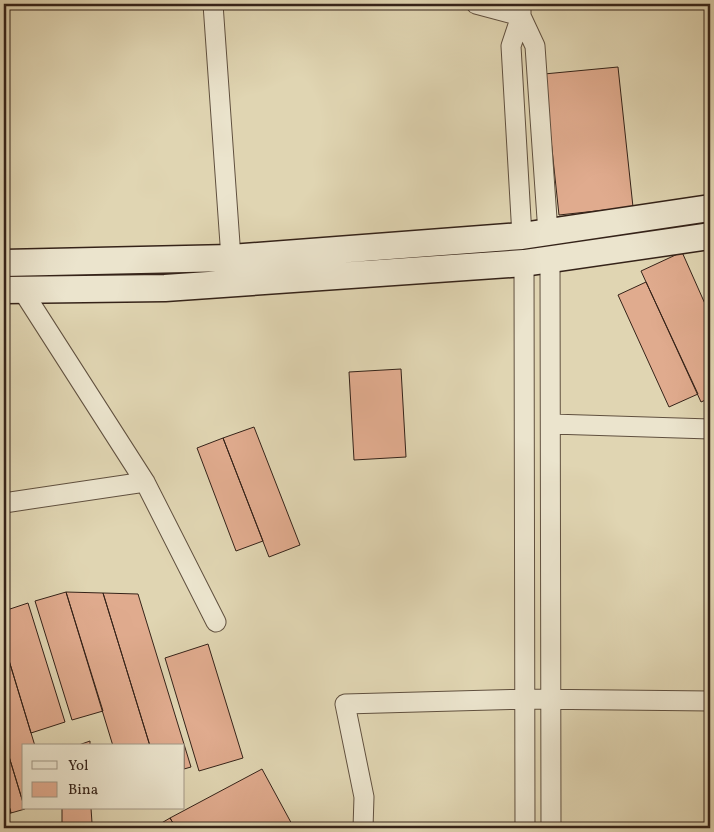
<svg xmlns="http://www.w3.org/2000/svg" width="714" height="832" viewBox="0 0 714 832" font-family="Vollkorn,serif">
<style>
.building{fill:#e0ab8e;stroke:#352319}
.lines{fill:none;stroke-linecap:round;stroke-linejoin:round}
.street-casing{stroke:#60503f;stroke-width:21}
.secondary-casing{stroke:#352319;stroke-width:29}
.street{stroke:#ebe4cd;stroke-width:19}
.secondary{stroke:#ebe4cd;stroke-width:26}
</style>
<rect width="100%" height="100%" fill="#e0d5b2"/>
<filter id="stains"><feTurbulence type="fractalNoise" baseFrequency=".004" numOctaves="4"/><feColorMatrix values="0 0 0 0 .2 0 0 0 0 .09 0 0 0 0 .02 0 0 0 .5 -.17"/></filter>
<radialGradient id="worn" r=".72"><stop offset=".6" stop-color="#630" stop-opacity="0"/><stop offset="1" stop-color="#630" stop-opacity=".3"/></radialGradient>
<path class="building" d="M618,67L633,207L559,215L544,74Z
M682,252L710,315V398L701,402L641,271Z
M646,282L698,394L669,407L618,295Z
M401,369L406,457L354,460L349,372Z
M254,427L300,545L269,557L223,438Z
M223,438L263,541L236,551L197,448Z
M66,592L103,711L72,720L35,601Z
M66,592L103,593L150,746H113Z
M103,593L138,594L191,767L184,769V746H150Z
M28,603L65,722L31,733L4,644V611Z
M4,644L35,746H24V806L4,740Z
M208,644L243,758L199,771L165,658Z
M4,740L25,809L11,813L4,788Z
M90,741V746H76Z
M262,769L294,828H176L170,818Z
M4,788L11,813L4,816Z
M62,808H91L92,823H62Z
M170,818L176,828H153Z"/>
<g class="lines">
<g class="street-casing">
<path id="street" d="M213,4L231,258
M476,4L521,16
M521,4V16L511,46L522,236
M521,16L535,46L548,233
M550,261L551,828
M524,263L525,828
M22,290L145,482L216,622
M552,424L710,429
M4,503L145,482
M363,828L364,797L345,704L525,699L710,701"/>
</g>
<g class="secondary-casing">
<path id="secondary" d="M4,263L231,258L522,236L710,208
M4,290L165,288L524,263L710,236"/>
</g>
<use href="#street" class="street"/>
<use href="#secondary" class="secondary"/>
</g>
<rect width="714" height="832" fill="none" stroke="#e0d5b2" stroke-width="20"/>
<rect x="5" y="5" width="704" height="822" fill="none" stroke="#352319" stroke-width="2.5"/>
<rect x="10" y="10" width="694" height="812" fill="none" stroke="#352319"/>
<rect x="22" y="744" width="162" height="65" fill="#ebe4cd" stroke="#a29785"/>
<rect x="32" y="761" width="25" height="8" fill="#ebe4cd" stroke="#a29785"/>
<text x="68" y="770" font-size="15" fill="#352319">Yol</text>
<rect x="32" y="782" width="25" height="15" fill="#e0ab8e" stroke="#a29785"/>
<text x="68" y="794" font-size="15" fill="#352319">Bina</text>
<rect width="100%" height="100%" filter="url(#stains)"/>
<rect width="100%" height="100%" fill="url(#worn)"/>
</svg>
